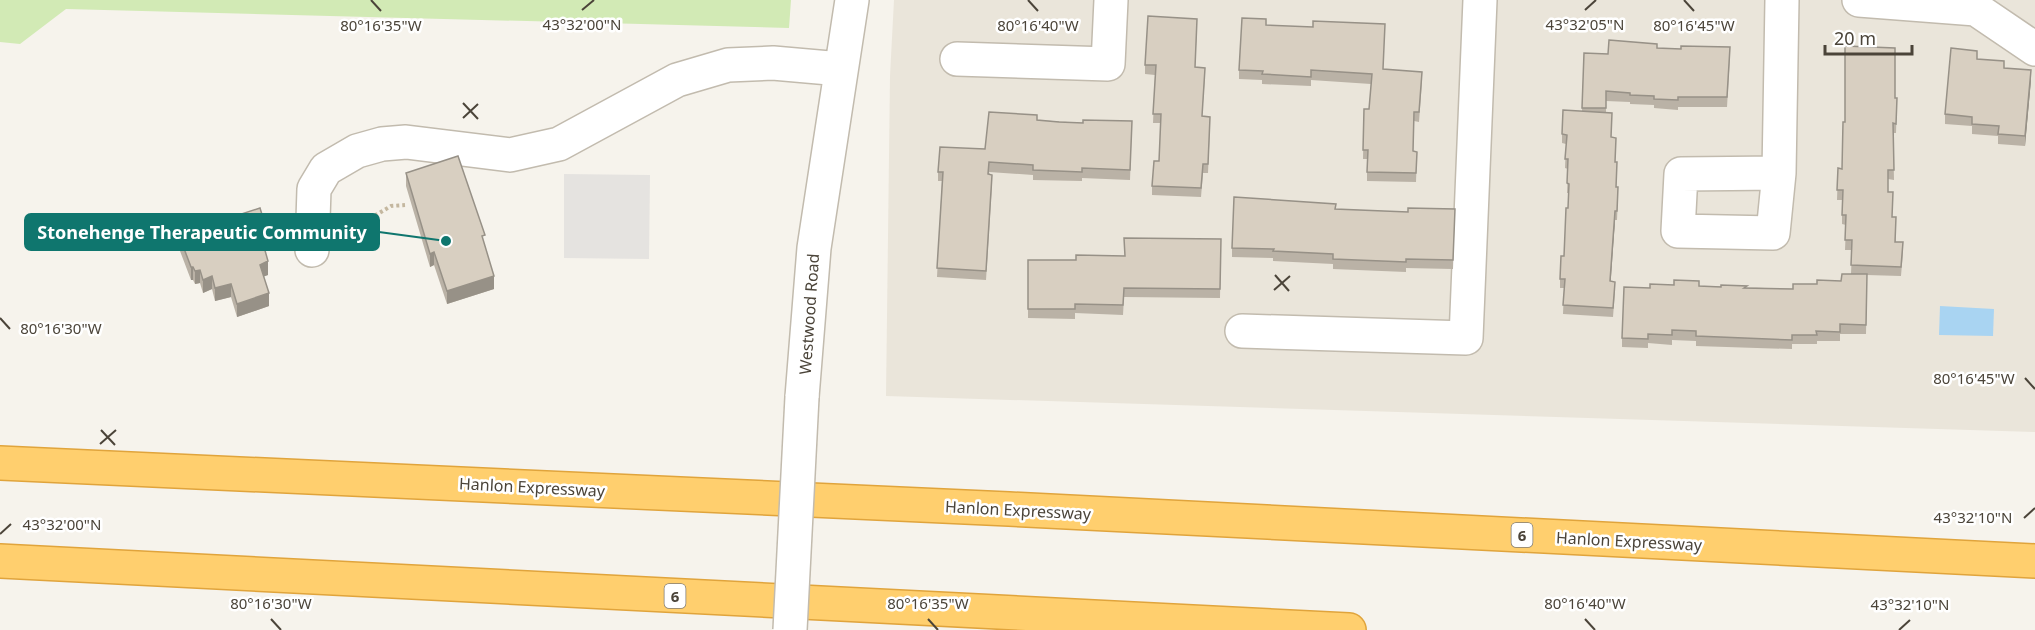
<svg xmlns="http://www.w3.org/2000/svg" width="2035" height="630" viewBox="0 0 2035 630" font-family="'Noto Sans',sans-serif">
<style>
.residential{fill:#eae5da}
.green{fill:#d2eab5}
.parking{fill:#e5e3e0}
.water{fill:#a9d4f2}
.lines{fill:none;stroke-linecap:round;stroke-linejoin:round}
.minor-casing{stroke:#c2bbae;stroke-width:36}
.highway-casing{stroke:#e0a43c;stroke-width:36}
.path{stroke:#c4b79f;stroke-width:4;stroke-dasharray:3 3;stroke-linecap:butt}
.minor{stroke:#fff;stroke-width:33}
.highway{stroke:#ffcf6e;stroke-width:33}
.minor-bridge-casing{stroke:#c2bbae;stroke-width:36;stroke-linecap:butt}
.minor-bridge{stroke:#fff;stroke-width:33}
.wall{fill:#bab2a6}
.shaded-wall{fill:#979187}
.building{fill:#d8cfc1;stroke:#979187;stroke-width:1.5}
.ticks{fill:none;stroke:#4b4439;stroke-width:2}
.labels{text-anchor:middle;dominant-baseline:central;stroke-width:5;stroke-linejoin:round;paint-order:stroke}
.shield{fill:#fff;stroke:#817c74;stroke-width:1.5}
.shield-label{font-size:15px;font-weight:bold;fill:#4b4439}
.street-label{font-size:16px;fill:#4b4439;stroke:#fff}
.ticks-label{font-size:15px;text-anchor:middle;fill:#4b4439;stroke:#fff;stroke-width:5;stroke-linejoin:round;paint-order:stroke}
.leader{fill:none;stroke:#0f766e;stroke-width:2}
.callout-dot{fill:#0f766e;stroke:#fff;stroke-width:2}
.callout{fill:#0f766e;stroke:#0f766e;stroke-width:2}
.callout-label{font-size:18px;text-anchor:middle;font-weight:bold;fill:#fff}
</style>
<rect width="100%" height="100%" fill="#f6f3ec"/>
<path class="residential" d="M894,0H2035V432L886,396L890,76Z"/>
<path class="green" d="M0,0H791L789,28L66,9L20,44L0,42Z"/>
<path class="parking" d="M564,174L650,175L649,259L564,258Z"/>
<path class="water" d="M1940,306L1994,309L1993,336L1939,335Z"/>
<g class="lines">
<g class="minor-casing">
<path id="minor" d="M1859,0L1976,9L2035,49
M957,59L1108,64L1111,0
M1779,173L1681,174L1678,231L1773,233L1779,173L1782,0
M312,250L314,189L326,169L357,151L382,144L406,142L510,155L559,144L677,80L728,65L773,63L841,69
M1242,331L1466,338L1480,0
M802,397L814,248L852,0"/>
</g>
<g class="highway-casing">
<path id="highway" d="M0,463L1009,509L2035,561
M0,561L1349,630"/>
</g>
<path class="path" d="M344,234L391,206L405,205"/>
<use href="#minor" class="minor"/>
<use href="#highway" class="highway"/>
<g class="minor-bridge-casing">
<path id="minor-bridge" d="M790,630L802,397"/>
</g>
<use href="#minor-bridge" class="minor-bridge"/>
</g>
<path class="wall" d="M1197,28L1195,67L1205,77L1202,116L1210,126L1208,173H1203L1201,197L1152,195V186L1159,161L1161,123H1153L1155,75L1145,74V65Z
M1657,48L1730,56L1727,107H1678V110L1654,108V105L1630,104V102L1606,101V112L1612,122L1611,138L1616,147L1615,162L1617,172L1616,187L1618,196L1617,220H1615L1610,281L1615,291L1613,317L1563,314L1564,288H1560V279L1564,256L1569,193H1567L1568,169L1565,168L1566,144L1562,143V134L1582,111L1584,53L1608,54Z
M1977,59L2004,68L2031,80L2025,146L1998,144V136L1972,134V126L1945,124V114Z
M1384,69L1422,81L1419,122L1414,121L1413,151L1417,152L1416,182L1367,181V159H1363L1364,109H1369L1371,84L1311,80V86L1262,84V80L1239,79V70Z
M1895,98H1897L1896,133H1893L1894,180L1888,179V192L1896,242L1903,252L1901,276L1867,275L1866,334H1840V341H1817V344H1792V349L1696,346V341L1672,340V345L1648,343V348L1622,347V338L1650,288L1674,285L1793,289L1817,284L1841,281L1851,274L1852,250H1845L1846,225L1842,224V200H1837L1838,168L1842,169L1845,122Z
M1037,120L1083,123L1132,121L1130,180L1082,178V181L1033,180V175L989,172L992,184L986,280L937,277L942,181H938V172L985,149Z
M406,173L485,247L494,289L447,304L434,265L430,267L406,186Z
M1336,209L1408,212L1455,209L1453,269L1406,268V272L1333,269V264L1273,261V258L1232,257V248Z
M186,232L267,244L264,245L268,275L263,276L269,306L237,317L231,297L215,301L212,289L203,293L200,283L195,284L193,280H191L180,251V238L186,236Z
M1221,239L1220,298L1124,297L1123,315L1075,313V319L1028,318V260H1076L1125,256Z"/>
<path class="shaded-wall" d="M2031,70V80L2025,146V136Z
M1615,211V220L1610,291V281Z
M267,231V244L260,246V233Z
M434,252V265L430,267V254Z
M268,261V275L260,278V265Z
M191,267H193V280H191Z
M200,270V283L195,284V271Z
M212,276V289L203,293V280Z
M494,276V289L447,304V291Z
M231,284V297L215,301V288Z
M269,293V306L237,317V304Z"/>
<path class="building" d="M1148,16L1197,19L1195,67L1205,68L1202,116L1210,117L1208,164H1203L1201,188L1152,186L1154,161H1159L1161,114H1153L1156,65H1145Z
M1242,18L1266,19V25L1313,27V21L1385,24L1383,69L1422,72L1419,112H1414L1413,151L1417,152L1416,173L1367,172L1368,150H1363L1364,109H1369L1372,74L1311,70V77L1262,74L1263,71L1239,70Z
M1609,40L1657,44V48L1681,49V46L1730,47L1727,97H1678V100L1654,99V96L1630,95V93L1606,91V108H1582L1584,53L1608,54Z
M1845,46L1895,48V98H1897L1896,124L1893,123L1894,170H1888V192H1893L1892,217H1896L1895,242H1903L1901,267L1851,265L1852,240H1845L1846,215H1842L1843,190H1837L1838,168L1842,169L1843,122H1845Z
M1951,48L1977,51V59L2004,61V68L2031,70L2025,136L1998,134L1999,126L1972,124V117L1945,114Z
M1563,110L1612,113L1611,137L1616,138L1615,162H1617L1616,187H1618L1617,211H1615L1610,281L1615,282L1613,308L1563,305L1565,279H1560L1561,256H1564L1566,208H1568L1569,184L1567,183L1568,159H1565L1567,135L1562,134Z
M989,112L1037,115V120L1059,122L1083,123V120L1132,121L1130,170L1082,168V172L1033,170V165L989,162L988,174L992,175L986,271L937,268L943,172H938L940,147L985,149Z
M458,156L485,235L482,236L494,276L447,291L434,252L430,254L406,173Z
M1234,197L1336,204L1335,209L1408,212V208L1455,209L1453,260L1406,259V262L1333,259V254L1273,251L1274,249L1232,248Z
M260,208L267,231L260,233L268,261L260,265L269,293L237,304L231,284L215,288L212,276L203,280L200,270L195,271L193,267H191L180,238L188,236L186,232Z
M1124,238L1221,239L1220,289L1124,288L1123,305L1075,304V309H1028V260H1076V255L1125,256Z
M1842,274H1867L1866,325L1840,324V332L1816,331L1817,335H1792V340L1696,336V331L1672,330V335L1648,334V339L1622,338L1624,287L1650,288V284L1674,285V280L1699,281V286L1721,287V285L1747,286L1744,288L1793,289V284H1817V280L1841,281Z"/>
<path class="ticks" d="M371,0L381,11M1028,0L1038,11M1684,0L1694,11M582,10L594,0M1585,10L1596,0M463,103L478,119M463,118L478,104M1275,275L1289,291M1274,290L1290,276M0,318L10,329M2025,378L2035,389M101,430L115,445M100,444L116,430M2024,518L2035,508M0,534L11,524M271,619L281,630M928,619L938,630M1585,619L1595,630M1899,630L1910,620"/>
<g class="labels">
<g class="shield">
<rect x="1511.5" y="523" width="21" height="24" rx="4.5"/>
<rect x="664.5" y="584" width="21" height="24" rx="4.5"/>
</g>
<g class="shield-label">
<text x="1522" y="535">6</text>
<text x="675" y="596">6</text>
</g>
<g class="street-label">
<text transform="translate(809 314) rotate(-86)">Westwood Road</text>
<text transform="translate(532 487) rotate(3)">Hanlon Expressway</text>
<text transform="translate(1018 510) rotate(3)">Hanlon Expressway</text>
<text transform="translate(1629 541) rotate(3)">Hanlon Expressway</text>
</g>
</g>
<g class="ticks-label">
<text x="582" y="30">43°32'00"N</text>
<text x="1585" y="30">43°32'05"N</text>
<text x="381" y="31">80°16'35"W</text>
<text x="1038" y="31">80°16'40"W</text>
<text x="1694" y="31">80°16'45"W</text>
<text x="61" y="334">80°16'30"W</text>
<text x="1974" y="384">80°16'45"W</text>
<text x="1973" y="523">43°32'10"N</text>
<text x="62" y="530">43°32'00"N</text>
<text x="271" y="609">80°16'30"W</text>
<text x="928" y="609">80°16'35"W</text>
<text x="1585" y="609">80°16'40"W</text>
<text x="1910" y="610">43°32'10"N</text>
</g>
<path class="leader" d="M446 241L379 232"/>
<circle class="callout-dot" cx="446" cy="241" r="6"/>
<rect class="callout" x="25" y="214" width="354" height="36" rx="6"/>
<g class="callout-label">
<text x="202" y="239">Stonehenge Therapeutic Community</text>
</g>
<path d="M1825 45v9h87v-9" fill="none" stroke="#4b4439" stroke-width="3"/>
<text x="1834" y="45" font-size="18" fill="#4b4439" stroke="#ffffff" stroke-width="4.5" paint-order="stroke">20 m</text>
</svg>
